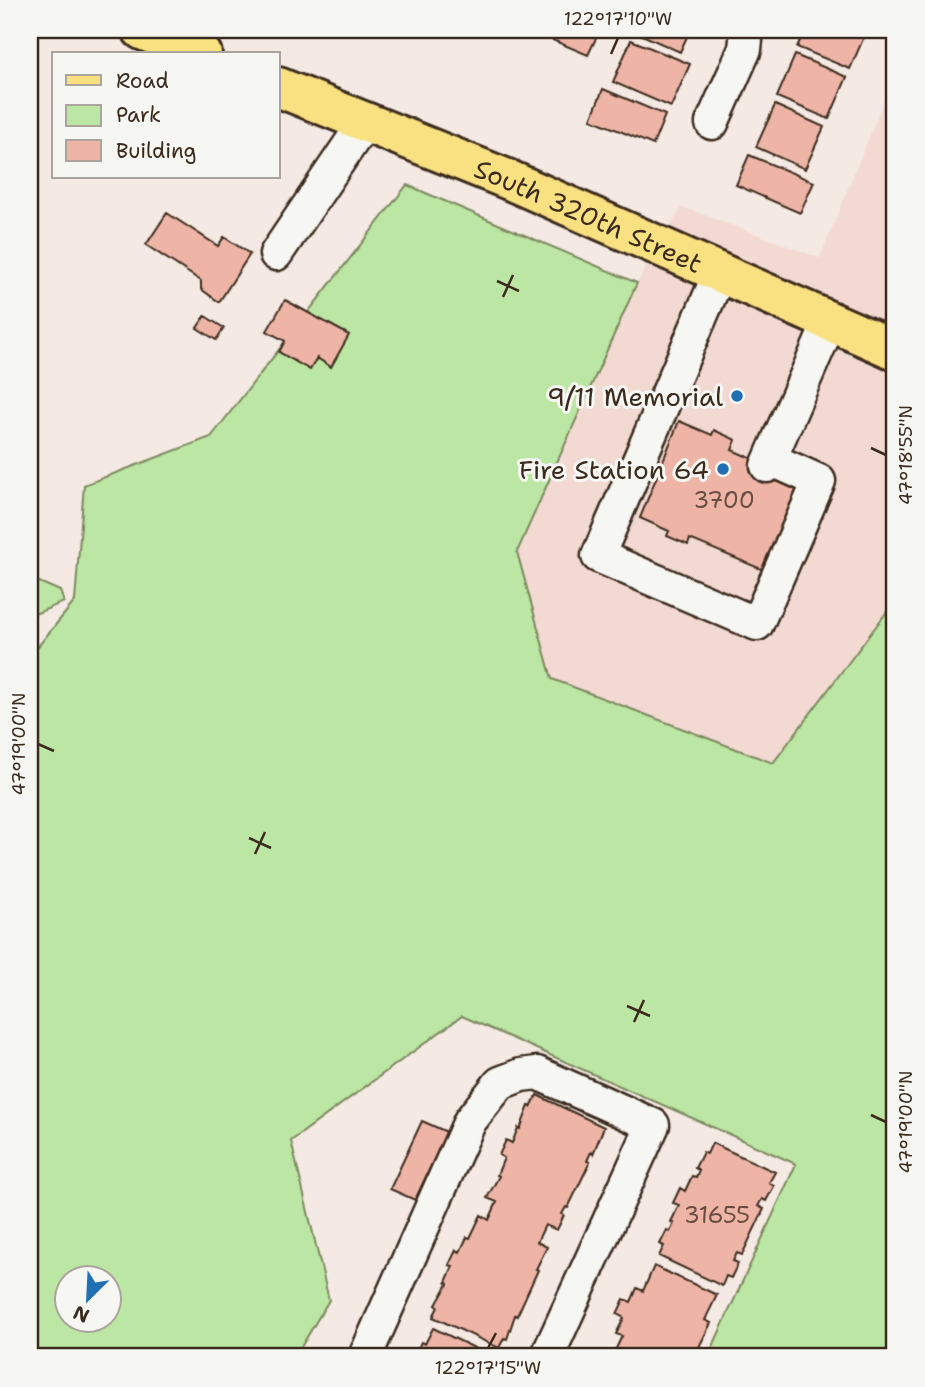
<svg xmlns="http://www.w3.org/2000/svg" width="925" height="1387" viewBox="0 0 925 1387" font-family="'Shantell Sans',sans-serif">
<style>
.built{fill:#f2d9d1}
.green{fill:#bce6a3;stroke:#7c8860;stroke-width:2;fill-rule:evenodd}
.building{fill:#eeb5a7;stroke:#3b2a1e;stroke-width:2}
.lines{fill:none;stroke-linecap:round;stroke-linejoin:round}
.minor-casing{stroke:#3b2a1e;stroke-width:37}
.major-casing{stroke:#3b2a1e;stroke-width:44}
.minor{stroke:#f6f6f2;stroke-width:32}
.major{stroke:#f9e181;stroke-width:38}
.ticks{fill:none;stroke:#3b2a1e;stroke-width:2.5}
.poi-dot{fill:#1f6fb2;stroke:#f6f6f2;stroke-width:2.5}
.labels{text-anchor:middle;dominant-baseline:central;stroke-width:6;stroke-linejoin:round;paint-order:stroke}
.number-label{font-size:23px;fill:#684d40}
.street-label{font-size:26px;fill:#3b2a1e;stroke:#f6f6f2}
.poi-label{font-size:26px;fill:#3b2a1e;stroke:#f6f6f2;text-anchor:end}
.neatline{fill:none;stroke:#3b2a1e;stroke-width:2.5}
.ticks-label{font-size:18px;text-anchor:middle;fill:#3b2a1e}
</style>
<rect width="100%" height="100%" fill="#f4e9e3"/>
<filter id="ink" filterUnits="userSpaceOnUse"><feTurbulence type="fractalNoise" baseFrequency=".0143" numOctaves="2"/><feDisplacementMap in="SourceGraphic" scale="14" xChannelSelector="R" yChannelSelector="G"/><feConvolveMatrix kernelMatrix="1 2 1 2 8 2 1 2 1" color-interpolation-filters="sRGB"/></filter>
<g filter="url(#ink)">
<path class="built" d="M895,73V601L773,764L552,679L517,552L637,283L682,207L820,258Z"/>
<path class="green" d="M407,185L637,283L517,552L552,679L773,763L895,601V1357H708L796,1164L462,1016L291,1141L329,1300L295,1357H30V656L75,601L84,485L211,437ZM66,1278H108V1320H66Z
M30,578L60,591L64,602L30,616Z"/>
<path class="building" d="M546,30H600L588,55L543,36Z
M631,30H690L680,52Z
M805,30H867L850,69L797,47Z
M631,40L690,64L671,107L613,82Z
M795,55L847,77L829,119L777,97Z
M603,89L665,115L653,145L591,119Z
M775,105L824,127L805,169L756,147Z
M749,155L814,182L800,213L736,185Z
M167,213L218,246L224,237L250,254L219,302L201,289V281L146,245Z
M285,300L349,335L331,367L317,358L310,370L279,352L285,341L267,331Z
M205,316L224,328L216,340L197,328Z
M679,421L712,435L714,430L736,440L732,450L808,483L768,572L690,539L688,545L667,536L669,531L640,518Z
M537,1095L604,1127L593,1154L591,1152L587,1161L590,1162L568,1208L566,1207L562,1214L564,1215L557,1230L545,1225L537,1242L547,1247L536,1269L538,1270L517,1316L515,1315L507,1339L504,1338L499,1348L433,1317L438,1307L436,1305L448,1284L446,1282L453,1266L449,1265L456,1250L460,1252L467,1237L470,1238L481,1215L489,1220L497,1202L487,1198L499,1176L497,1175L504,1158L499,1155L506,1140L512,1143L518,1128L520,1129L529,1106L531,1107Z
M422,1121L447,1132L415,1200L390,1189Z
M712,1143L775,1172L769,1183L774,1186L766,1201L762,1199L758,1206L764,1209L742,1255L737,1253L733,1261L738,1263L731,1278L726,1276L722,1286L659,1256L664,1246L660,1244L667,1230L670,1232L674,1223L671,1222L679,1205L673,1203L680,1188L685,1191L692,1176L696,1177L699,1170L695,1168L703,1152L707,1154Z
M654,1266L717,1295L705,1320L711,1323L694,1357H612L622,1336L616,1334L624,1318L617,1314L624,1299L631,1302L637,1288L643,1291Z
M433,1328L489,1355L488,1357H414L421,1342L425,1344Z"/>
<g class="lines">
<g class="minor-casing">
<path id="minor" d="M712,123L745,49L747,30
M276,254L365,122
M720,272L598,556L757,624L819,481L770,459
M767,466L830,321
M365,1357L470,1121L500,1083L521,1075L537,1073L653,1125L547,1357"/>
</g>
<g class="major-casing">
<g id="major">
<path d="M142,30L202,54"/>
<path id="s1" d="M278,87L507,179L895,350"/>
</g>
</g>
<use href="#minor" class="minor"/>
<use href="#major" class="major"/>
</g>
</g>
<path class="ticks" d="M611,54L618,38M497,281L519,291M503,297L513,275M871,448L886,455M38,744L54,751M249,838L271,848M255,854L265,832M627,1006L650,1016M634,1022L644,1000M871,1115L886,1122M488,1348L496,1333"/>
<g class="poi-dot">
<circle cx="737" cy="396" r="7"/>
<circle cx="723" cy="469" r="7"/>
</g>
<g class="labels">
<g class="number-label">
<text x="724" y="500">3700</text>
<text x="717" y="1215">31655</text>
</g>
<g class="street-label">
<text stroke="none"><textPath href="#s1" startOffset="336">South 320th Street</textPath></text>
</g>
<g class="poi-label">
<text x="723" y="396">9/11 Memorial</text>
<text x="709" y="469">Fire Station 64</text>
</g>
</g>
<rect width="925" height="1387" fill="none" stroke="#f6f6f2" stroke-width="77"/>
<rect x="52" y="52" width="228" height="126" fill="#f6f6f2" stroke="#aba49d" stroke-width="2"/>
<rect x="66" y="75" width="35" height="10" fill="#f9e181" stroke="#aba49d" stroke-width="2"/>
<text x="116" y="88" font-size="21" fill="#3b2a1e">Road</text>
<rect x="66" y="105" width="35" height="21" fill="#bce6a3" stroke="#aba49d" stroke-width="2"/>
<text x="116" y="122" font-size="21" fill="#3b2a1e">Park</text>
<rect x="66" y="140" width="35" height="21" fill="#eeb5a7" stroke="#aba49d" stroke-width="2"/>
<text x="116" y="158" font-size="21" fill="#3b2a1e">Building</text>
<g transform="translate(88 1299) rotate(204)"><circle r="33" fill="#f6f6f2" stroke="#aba49d" stroke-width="2"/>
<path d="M0-5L12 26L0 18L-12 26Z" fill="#1f6fb2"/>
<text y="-10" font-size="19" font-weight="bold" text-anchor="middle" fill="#3b2a1e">N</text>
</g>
<rect x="38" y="38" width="848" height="1310" class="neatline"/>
<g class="ticks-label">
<text x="618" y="25">122°17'10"W</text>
<text transform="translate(906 455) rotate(-90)" y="6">47°18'55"N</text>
<text transform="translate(19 744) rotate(-90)" y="6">47°19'00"N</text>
<text transform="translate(906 1122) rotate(-90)" y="6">47°19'00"N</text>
<text x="488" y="1374">122°17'15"W</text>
</g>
</svg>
